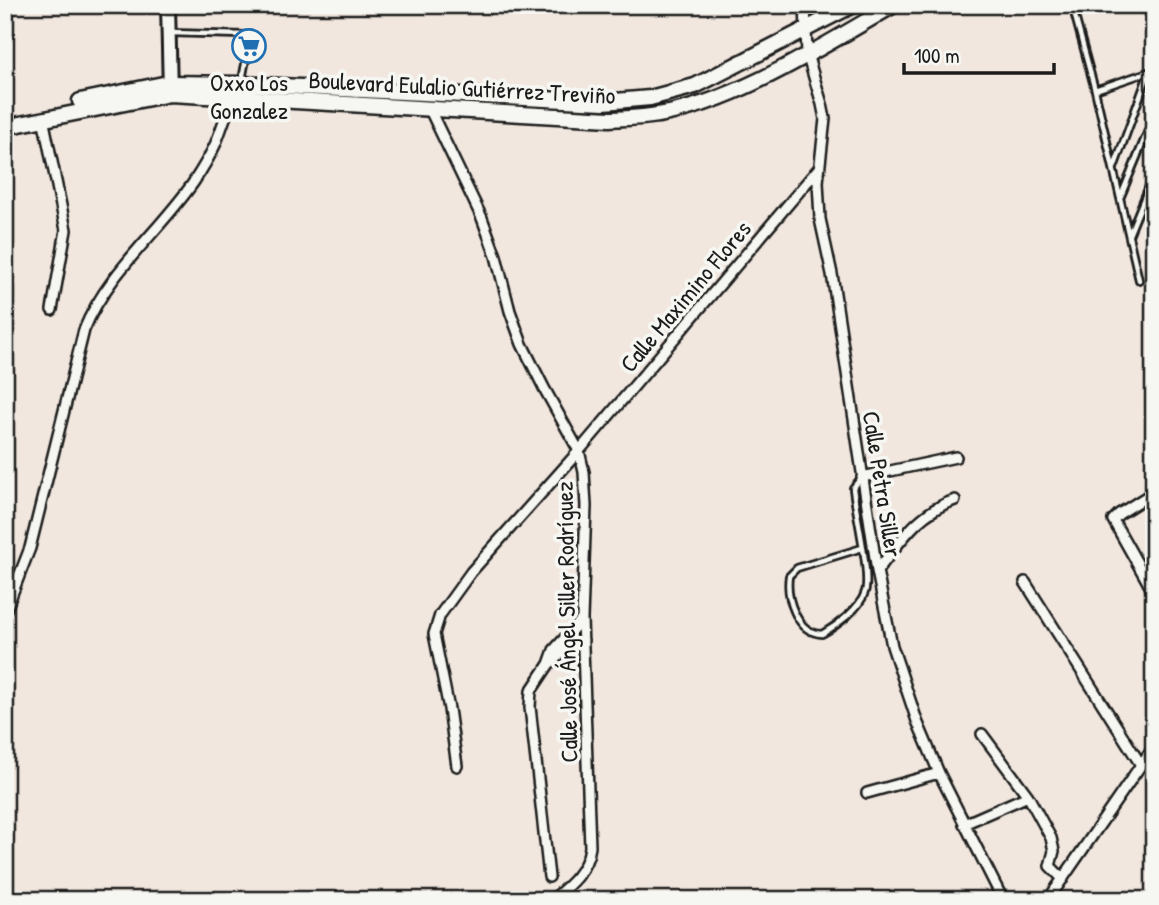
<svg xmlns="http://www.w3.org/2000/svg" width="1159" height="905" viewBox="0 0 1159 905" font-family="'Patrick Hand',sans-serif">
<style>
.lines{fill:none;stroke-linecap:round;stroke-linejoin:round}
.lane-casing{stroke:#1c1c1c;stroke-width:10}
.street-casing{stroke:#1c1c1c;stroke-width:14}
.secondary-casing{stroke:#1c1c1c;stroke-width:18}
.primary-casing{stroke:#1c1c1c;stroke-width:19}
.lane{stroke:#f6f6f2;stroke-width:4.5}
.street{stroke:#f6f6f2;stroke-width:9}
.secondary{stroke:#f6f6f2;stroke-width:12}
.primary{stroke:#f6f6f2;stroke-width:14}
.labels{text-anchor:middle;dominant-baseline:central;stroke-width:7;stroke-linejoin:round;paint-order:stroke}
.poi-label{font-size:24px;fill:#1c1c1c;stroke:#f6f6f2}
.street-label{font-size:24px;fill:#1c1c1c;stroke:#f6f6f2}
</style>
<rect width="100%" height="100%" fill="#f1e7df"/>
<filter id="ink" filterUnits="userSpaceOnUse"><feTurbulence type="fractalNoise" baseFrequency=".0143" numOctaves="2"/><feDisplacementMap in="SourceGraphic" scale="14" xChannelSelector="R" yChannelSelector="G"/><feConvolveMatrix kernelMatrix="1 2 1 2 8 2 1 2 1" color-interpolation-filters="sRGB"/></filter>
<g filter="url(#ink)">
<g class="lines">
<g class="lane-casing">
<path id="lane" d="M1072,5L1095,90L1139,280
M171,33L244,35L249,43L242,80
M1095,90L1154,70
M1114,168L1149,72
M1121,196L1154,116
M1129,235L1154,174
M862,477L853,488C855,510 871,575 865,592C860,609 836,626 822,634C796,633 786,597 789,576L797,568L862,548"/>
</g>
<g class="street-casing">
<path id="street" d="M805,5L807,54L822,104L825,119L818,182L820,219L832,274L877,571L892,646L917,721L939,773L1003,900
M430,110L482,218L496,256L510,311L522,344L544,388L579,451L584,472L586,506L582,619L590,847C587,871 570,885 552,900
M43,118L66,230L52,310
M862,477L956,457
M1154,492L1119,514L1113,520L1154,593
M877,571C900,542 918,512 955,500
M1025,582L1141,765
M5,612L30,548L84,330C107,273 158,233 193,183C201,171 209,158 215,145C222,129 226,111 235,95
M549,664L573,643L583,640
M982,734L1028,796L1051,838L1054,851L1050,866L1063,879
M457,766L449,709L434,634L440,615L471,572L579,451L819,168
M867,793L939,773
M964,824L1028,796
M549,877L530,707L531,691L549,664L554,650L582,619
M1048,900L1154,746"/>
</g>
<g class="secondary-casing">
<path id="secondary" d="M168,5L170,92"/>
</g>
<g class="primary-casing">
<path id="primary" d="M80,101L168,83L241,84L604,102L650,98L695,86L853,5
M5,127L170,94L610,119C626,118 642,118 658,115C735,103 826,44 894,5"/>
</g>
<use href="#lane" class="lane"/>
<use href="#street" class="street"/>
<use href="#secondary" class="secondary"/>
<use href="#primary" class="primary"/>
</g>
</g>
<defs>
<g id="supermarket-ring" transform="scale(1.75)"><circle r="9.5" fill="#f6f6f2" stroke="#1f6fb2" stroke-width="1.5"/><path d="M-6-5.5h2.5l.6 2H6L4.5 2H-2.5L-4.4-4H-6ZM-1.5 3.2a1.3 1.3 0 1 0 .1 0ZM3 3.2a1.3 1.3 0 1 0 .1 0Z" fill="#1f6fb2"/></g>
</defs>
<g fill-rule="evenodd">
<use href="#supermarket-ring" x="249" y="46"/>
</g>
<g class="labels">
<g class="poi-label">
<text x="249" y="82">Oxxo Los<tspan x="249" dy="28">Gonzalez</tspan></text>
</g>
<g class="street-label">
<text transform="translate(462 87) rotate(3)">Boulevard Eulalio Gutiérrez Treviño</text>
<text transform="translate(685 296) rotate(-50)">Calle Maximino Flores</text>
<text transform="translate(883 484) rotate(81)">Calle Petra Siller</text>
<text transform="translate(566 622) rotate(-91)">Calle José Ángel Siller Rodríguez</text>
</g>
</g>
<rect width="1159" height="905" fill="none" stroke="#f6f6f2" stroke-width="28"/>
<rect x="14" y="14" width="1131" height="877" fill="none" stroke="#1c1c1c" stroke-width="2.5" filter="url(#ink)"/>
<path d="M904 63v10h150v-10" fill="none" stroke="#1c1c1c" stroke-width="3.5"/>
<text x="914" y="63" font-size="21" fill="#1c1c1c" stroke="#f6f6f2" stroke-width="5" paint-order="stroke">100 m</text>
</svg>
